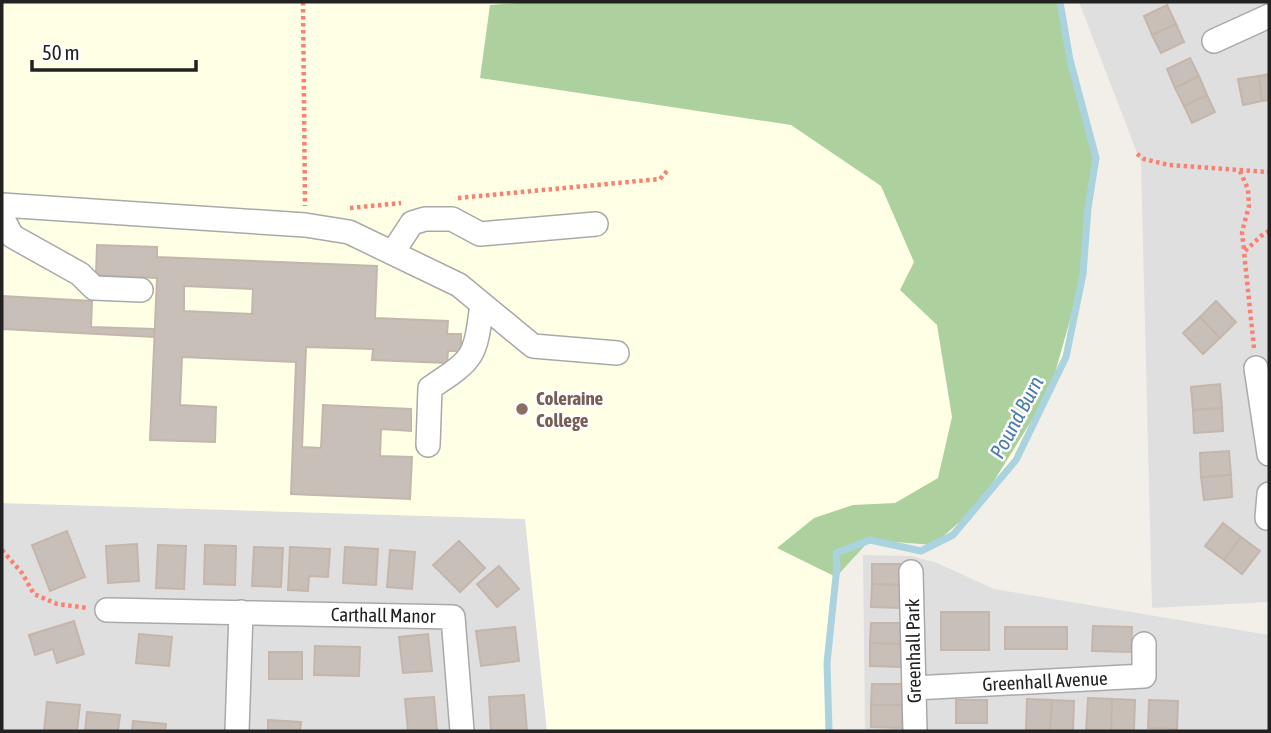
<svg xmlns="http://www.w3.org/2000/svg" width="1271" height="733" viewBox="0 0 1271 733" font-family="'Asap Condensed',sans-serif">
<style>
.residential{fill:#e0dfdf}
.education{fill:#ffffe5}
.forest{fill:#add19e}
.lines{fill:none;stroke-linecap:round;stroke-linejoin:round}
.stream{stroke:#aad3df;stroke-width:7}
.building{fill:#c7bfb8;stroke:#c4b6ab;stroke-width:2;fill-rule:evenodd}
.minor-casing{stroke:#a9a9a9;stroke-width:26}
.path{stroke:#fa8072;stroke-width:4.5;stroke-dasharray:3.5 3.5;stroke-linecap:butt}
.minor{stroke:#fff;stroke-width:23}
.education-dot{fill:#8d6e63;stroke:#fff;stroke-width:2.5}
.labels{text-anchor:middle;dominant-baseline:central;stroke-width:5;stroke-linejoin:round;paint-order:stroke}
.education-label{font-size:19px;font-weight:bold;fill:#785e54;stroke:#fff;text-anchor:start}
.street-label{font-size:19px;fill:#222;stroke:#fff}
.water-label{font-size:21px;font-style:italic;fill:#4a7aab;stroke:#fff}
</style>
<rect width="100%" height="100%" fill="#f2efe9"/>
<path class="residential" d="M1079,2H1269V602L1152,608L1141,163Z
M2,503L526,519L547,731H2Z
M863,555L912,556L937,563L994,589L1269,635V731H865Z"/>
<path class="education" d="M2,2H1060L1070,60L1096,158L1083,274L1066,357L1016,460L933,545L870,540L836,558L827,663L825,731H547L525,519L2,503Z"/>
<path class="forest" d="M533,2H1060L1070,60L1096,158L1083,274L1050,391L979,505L933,545L870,540L836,577L777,548L814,518L853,505L895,503L938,478L952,417L937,325L900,290L914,262L881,186L791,125L480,78L490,5Z"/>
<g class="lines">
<path class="stream" d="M829,731L827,663L837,566L836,553L870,540L921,551L953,535L1016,460L1066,357L1083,274L1088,208L1096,158L1070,60L1060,2"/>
</g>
<path class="building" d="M1167,5L1176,24L1152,35L1144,16Z
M1176,24L1184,42L1161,53L1152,35Z
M1190,58L1199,76L1175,88L1167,69Z
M1269,74V100L1262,101L1259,76Z
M1199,76L1207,95L1184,106L1175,88Z
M1259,76L1262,101L1243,105L1238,79Z
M1207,95L1215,112L1192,123L1184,106Z
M97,245L157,247V257L377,266L375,318L448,321L447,334H461V351H448L447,363L372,360L373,349L306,347L302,447L321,448L323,405L411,409V431L381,429L380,456L412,457L410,499L291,494L296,362L182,357L180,405L216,407L215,442L150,440L157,278L96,275ZM184,286L253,289L252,314L184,311Z
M2,296L92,301L91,327L154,329V337L2,329V342Z
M1216,301L1236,322L1220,338L1200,317Z
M1200,317L1220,338L1203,354L1183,333Z
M1220,384L1222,408L1193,410L1191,387Z
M1222,408L1223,431L1194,433L1193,410Z
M1229,451L1231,475L1201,477L1200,453Z
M1231,475L1232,497L1204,500L1201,477Z
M1223,523L1241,537L1224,560L1205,546Z
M67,531L85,577L50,591L32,545Z
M1241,537L1260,551L1242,574L1224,560Z
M459,541L485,568L460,592L433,565Z
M137,544L139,581L108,583L106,546Z
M158,545L186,546L184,589L156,588Z
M205,545L236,546L235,585L204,584Z
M254,547L283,548L281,587L252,586Z
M290,547L330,549L328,577L309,576L308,591L288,590Z
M345,547L378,549L376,585L343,583Z
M390,550L415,552L412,589L387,587Z
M872,564H903V585L872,584Z
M499,566L519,589L497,607L477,584Z
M872,584L903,585L902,608L871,607Z
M941,612H989V650H941Z
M74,621L84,654L57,663L53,649L35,655L29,635Z
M871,623H901V644L870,643Z
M1093,626L1132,627L1131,652L1092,651Z
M515,627L519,661L481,666L476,631Z
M1005,627H1067V649H1005Z
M139,634L172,637L169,666L136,663Z
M428,634L432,671L403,673L399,637Z
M870,643L901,644V667L870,666Z
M315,646L360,647L359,676L314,675Z
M269,652H302V679H269Z
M872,684H902V705H871Z
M524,695L527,731H491L489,697Z
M434,697L437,731H408L405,699Z
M1088,698L1112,699L1111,731H1086Z
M1027,699L1052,700L1050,731H1026Z
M1112,699L1135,700L1134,731H1111Z
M956,700H987V723H956Z
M1052,700L1074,701L1073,731H1050Z
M1149,700L1178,701L1177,729L1148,728Z
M47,702L80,705L77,731H44Z
M871,705H902V728L871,727Z
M87,712L120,715L118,731H85Z
M268,720L301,722L300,731H268Z
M133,721L166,724L165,731H132Z"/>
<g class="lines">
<g class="minor-casing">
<path id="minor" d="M1214,41L1269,16
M2,205L305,225L349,232L459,285L533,346L617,353
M2,217L12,236L80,274L94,288L141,290
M393,252L412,223L425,219H452L480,234L596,224
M1256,368L1269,454
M428,445L430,388C475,358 475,358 482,304
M1267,518L1269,494
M911,572L915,731
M107,610L453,617L462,731
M914,688L1144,676V644
M237,731L241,612"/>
</g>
<path class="path" d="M303,2L305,206
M1137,154L1144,159L1169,165L1269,172
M1240,171L1248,189L1249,206L1242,232L1244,251
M458,198L660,179L667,171
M350,208L401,203
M1254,348L1244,252L1261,236L1269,231
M2,550L22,573L34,594L57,604L88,608"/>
<use href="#minor" class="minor"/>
</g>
<circle class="education-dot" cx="522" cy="409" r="7"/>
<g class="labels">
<g class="education-label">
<text x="536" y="398">Coleraine<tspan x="536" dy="22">College</tspan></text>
</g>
<g class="street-label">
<text transform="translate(383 615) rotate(1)">Carthall Manor</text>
<text transform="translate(913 651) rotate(-91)">Greenhall Park</text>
<text transform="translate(1045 681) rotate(-3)">Greenhall Avenue</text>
</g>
<g class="water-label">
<text transform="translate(1016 417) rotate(-62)">Pound Burn</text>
</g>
</g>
<rect width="1271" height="733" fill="none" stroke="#222222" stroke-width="7"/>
<path d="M32 60v10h164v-10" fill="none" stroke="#222222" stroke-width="3.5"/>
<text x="42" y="60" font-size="21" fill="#222222" stroke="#ffffff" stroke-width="5" paint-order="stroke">50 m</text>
</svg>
